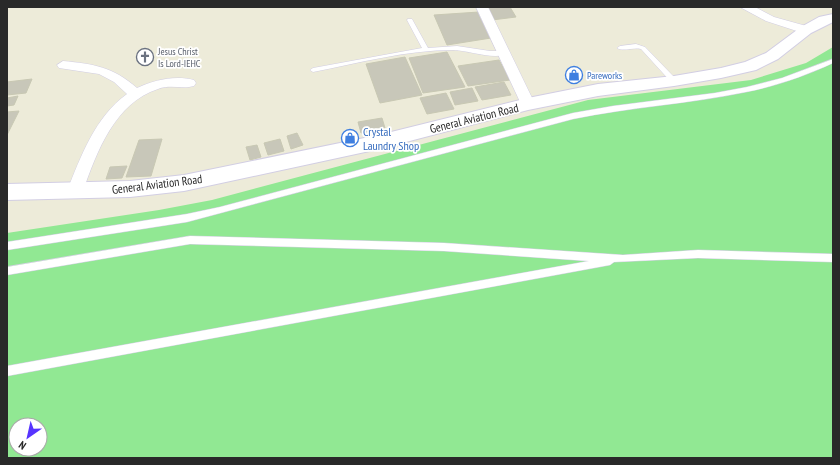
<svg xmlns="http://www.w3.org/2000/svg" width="840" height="465" viewBox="0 0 840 465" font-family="'PT Sans Narrow',sans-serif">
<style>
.green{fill:#91e893;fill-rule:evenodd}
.building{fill:#c8c7b9;stroke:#c8c8b3}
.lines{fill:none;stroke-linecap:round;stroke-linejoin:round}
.service-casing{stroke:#d2cee3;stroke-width:1}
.minor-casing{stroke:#d2cee3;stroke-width:1}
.secondary-casing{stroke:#d2cee3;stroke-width:2}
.service{fill:#fff;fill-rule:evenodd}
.minor{fill:#fff;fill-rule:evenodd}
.secondary{fill:#fff;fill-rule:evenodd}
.labels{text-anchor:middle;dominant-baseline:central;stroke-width:3.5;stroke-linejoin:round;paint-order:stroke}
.far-worship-label{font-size:10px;fill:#5b616d;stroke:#fff;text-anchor:start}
.far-shop-label{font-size:10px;fill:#366cbe;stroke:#fff;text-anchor:start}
.street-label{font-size:12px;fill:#292929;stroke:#fff}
.shop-label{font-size:12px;fill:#366cbe;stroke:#fff;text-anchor:start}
</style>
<rect width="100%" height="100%" fill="#edebd9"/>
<path class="green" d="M833,47V458H7V233L159,210L212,200L588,100L751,80L806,63ZM16,425H40V449H16Z"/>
<path class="building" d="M486,7H510L516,17L492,20Z
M479,12L491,38L447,45L434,15Z
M447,52L465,87L423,93L409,58Z
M405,57L422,95L380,103L366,64Z
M499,60L510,80L468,86L458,66Z
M32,79L26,93L7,95V82Z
M504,82L511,95L482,100L475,87Z
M472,88L478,101L455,105L450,92Z
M446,93L454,109L427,114L420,98Z
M18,96L14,105L7,106V98Z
M19,111L7,135V112Z
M382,118L385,128L361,133L358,122Z
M297,133L303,145L291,149L287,136Z
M162,139L151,176L126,177L139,140Z
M280,139L284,151L268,155L264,143Z
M257,145L261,157L250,160L246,147Z
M127,166L122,178L106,179L110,167Z"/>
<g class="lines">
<g class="service-casing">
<path id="service" d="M408,19H412L428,48L457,46L490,51H504L507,53C497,61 467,50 453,50C406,50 359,63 313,72L310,70L313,68L422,48L407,20Z
M636,44L645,47L676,79V83H672L641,49C633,47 623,52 617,48L620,46Z
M833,59V63C805,76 776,86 746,92C689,104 630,107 573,119L187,222L7,250V242L187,214L220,207L573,113L613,106L715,93L747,87L782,78Z
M190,236L444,243L623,255L698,250L833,254V262L698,258L614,262L610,265L7,376V366L589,261L444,251L190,244L7,275V267Z"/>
</g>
<g class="minor-casing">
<path id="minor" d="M476,7H488L535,104L533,107H523L521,104Z
M740,7H755L774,17L810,27L812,30L806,34L766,21Z
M63,61C94,64 113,67 137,88C154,80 175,75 194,80L196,83L194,86L189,87C179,88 168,85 158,89C115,103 97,151 83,191L81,195L75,197L69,195L67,191C81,156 95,117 127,94L114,82L99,74L59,68L57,65Z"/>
</g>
<g class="secondary-casing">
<path id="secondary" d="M833,14V22L811,33L778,59L756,70L721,78L674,86L598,96L528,110L379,149L184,191L130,197L7,200V184L130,181L184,175L379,135L528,98L598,84L674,76L721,68L745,62L766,53L801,27L819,17Z"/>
</g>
<use href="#service" class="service"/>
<use href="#minor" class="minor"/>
<use href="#secondary" class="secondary"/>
</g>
<defs>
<g id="church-ring" transform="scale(0.9)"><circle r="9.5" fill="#fff" stroke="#6b7280" stroke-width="1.5"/><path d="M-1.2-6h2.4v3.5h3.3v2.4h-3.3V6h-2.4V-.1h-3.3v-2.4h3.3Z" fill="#6b7280"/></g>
<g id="shop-ring" transform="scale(0.9)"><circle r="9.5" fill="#fff" stroke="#3f7fe0" stroke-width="1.5"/><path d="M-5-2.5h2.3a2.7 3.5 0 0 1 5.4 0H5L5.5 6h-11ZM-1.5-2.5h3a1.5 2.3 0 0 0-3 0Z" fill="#3f7fe0"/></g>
</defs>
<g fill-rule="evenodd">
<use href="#church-ring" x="145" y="57"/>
<use href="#shop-ring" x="574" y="75"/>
<use href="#shop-ring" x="350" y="138"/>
</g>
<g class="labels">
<g class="far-worship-label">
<text x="158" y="51">Jesus Christ<tspan x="158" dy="12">Is Lord-IEHC</tspan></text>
</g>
<g class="far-shop-label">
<text x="587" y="75">Pareworks</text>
</g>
<g class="street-label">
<text transform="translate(474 118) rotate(-14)">General Aviation Road</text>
<text transform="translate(157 184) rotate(-7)">General Aviation Road</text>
</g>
<g class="shop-label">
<text x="363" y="131">Crystal<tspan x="363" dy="14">Laundry Shop</tspan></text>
</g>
</g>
<rect width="840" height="465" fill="none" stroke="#292929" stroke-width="16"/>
<g transform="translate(28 437) rotate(214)"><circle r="19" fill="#ffffff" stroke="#a9a9a9"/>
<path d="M0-3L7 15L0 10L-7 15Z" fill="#5734ff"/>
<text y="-6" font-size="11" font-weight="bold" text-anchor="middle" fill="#292929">N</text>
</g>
</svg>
